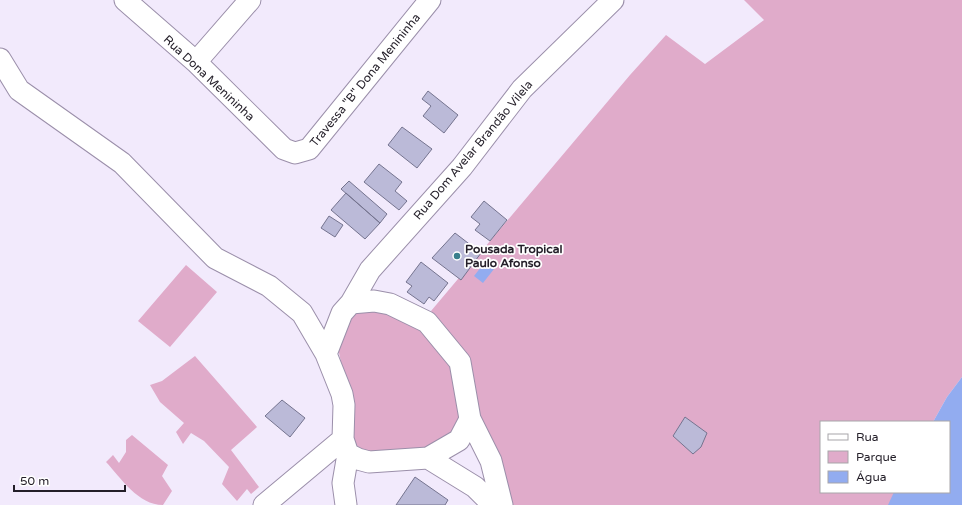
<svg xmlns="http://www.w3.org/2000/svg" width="962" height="505" viewBox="0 0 962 505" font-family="'Varela Round',sans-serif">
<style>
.green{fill:#e0abca}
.water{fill:#92acf0}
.building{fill:#bbbad8;stroke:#75748f}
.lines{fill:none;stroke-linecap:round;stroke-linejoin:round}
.minor-casing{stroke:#9b8faa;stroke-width:23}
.minor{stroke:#fff;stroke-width:21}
.poi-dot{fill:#397f8c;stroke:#fff;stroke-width:1.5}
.labels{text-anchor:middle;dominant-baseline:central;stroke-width:3.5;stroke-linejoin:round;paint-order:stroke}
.street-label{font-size:12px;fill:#231e28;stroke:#fff}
.poi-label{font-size:12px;font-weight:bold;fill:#231e28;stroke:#fff;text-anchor:start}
</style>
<rect width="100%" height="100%" fill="#f2eafc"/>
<path class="green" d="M744,0H962V377L947,397L933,422H821V492H895L889,505H512L502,467L480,414L467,358L431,311L630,75L666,35L705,64L764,20Z
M186,265L217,292L170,347L138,321Z
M380,307L426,331L454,361L465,412L455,433L437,446L403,450L378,455L353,449L345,380L339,353L338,331L347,315Z
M195,356L257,427L231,450L259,487L251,494L247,489L237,501L222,484L229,467L204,441L191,433L183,444L176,432L184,423L160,402L150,385L162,381Z
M132,435L168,465L162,476L172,491L163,505C138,505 121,478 106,462L113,455L119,463L126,452V440Z"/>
<path class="water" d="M485,262L494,269L483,283L474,276Z
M962,377V505H888L894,492H949V422H933L947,397Z"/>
<path class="building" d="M428,91L458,115L444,133L423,116L431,106L422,99Z
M402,127L432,149L417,168L388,145Z
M379,164L402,182L395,191L407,201L399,210L364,182Z
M349,181L387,214L380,223L341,189Z
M346,193L380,223L365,239L331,210Z
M484,201L507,220L490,241L475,230L480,224L471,217Z
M329,216L343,225L335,237L321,228Z
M455,233L481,253L461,280L432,258Z
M421,262L448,283L434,301L429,297L424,304L407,292L412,286L406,282Z
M282,400L305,418L290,437L265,416Z
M685,417L707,433L701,447L693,454L673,436Z
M415,477L448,500L445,505H396Z"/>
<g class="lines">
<g class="minor-casing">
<path id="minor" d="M125,0L196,62L284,149L295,153L309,149L430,0
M0,59L19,90L122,163L215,258L269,286L302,313L326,354L342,394L344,405L343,439L348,454L358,459L369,462L428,458L459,440L470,419L460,362L427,322L390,304L374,301L351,303L342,313L326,354
M196,62L250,0
M351,303L370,270L462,167L522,89L613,0
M470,419L491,461L502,505
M428,458L475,487L493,505
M264,505L343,439
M346,505L343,483L348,454"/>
</g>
<use href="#minor" class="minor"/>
</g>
<circle class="poi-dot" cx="457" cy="256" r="4"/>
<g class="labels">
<g class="street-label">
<text transform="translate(209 78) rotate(43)">Rua Dona Menininha</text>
<text transform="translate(365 80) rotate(-51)">Travessa "B" Dona Menininha</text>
<text transform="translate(473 150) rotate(-50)">Rua Dom Avelar Brandão Vilela</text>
</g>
<g class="poi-label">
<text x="465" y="249">Pousada Tropical<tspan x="465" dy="14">Paulo Afonso</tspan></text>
</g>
</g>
<rect x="820" y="421" width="130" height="72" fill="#ffffff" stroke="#a7a5a9"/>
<rect x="828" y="434" width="20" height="6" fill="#ffffff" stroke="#a7a5a9"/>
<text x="856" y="441" font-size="12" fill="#231e28">Rua</text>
<rect x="828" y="451" width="20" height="12" fill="#e0abca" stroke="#a7a5a9"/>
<text x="856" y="461" font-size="12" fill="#231e28">Parque</text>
<rect x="828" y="471" width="20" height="12" fill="#92acf0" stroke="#a7a5a9"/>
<text x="856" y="481" font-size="12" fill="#231e28">Água</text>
<path d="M14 485v6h111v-6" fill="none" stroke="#231e28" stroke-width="2"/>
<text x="20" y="485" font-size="12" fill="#231e28" stroke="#ffffff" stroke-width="3" paint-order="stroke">50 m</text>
</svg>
